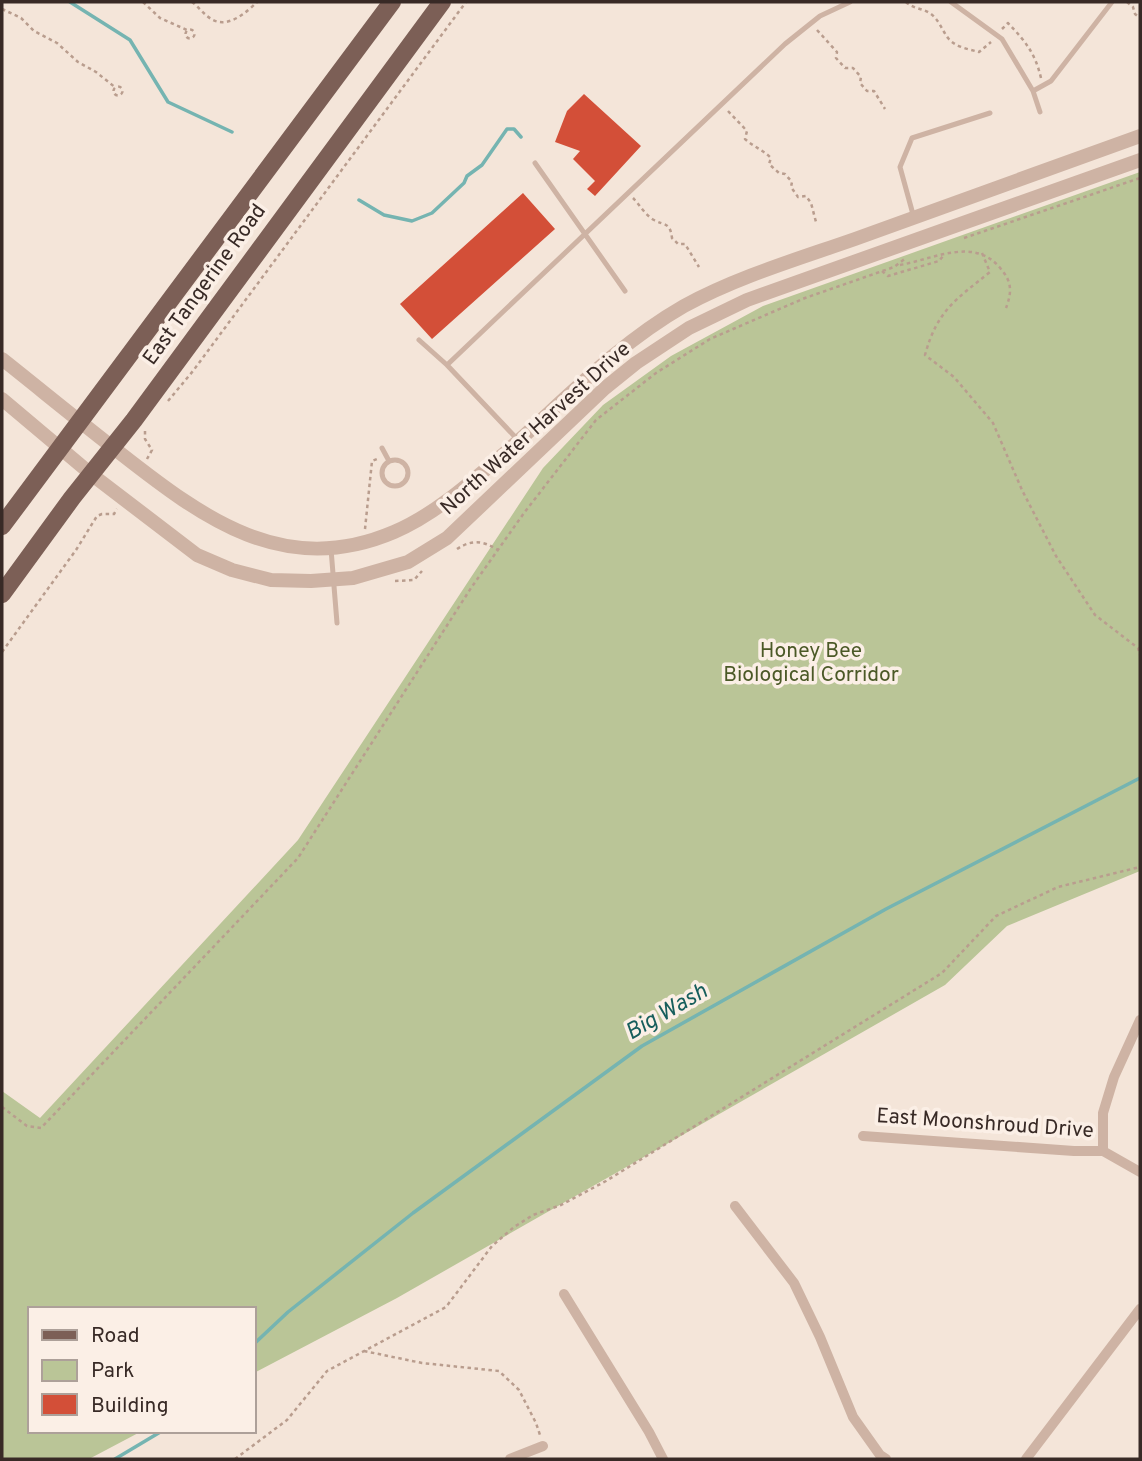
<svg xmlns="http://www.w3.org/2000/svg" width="1142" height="1461" viewBox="0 0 1142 1461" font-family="Overpass,sans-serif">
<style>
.green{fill:#bac597}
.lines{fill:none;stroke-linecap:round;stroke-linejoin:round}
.stream{stroke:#75b4b1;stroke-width:3.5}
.building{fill:#d34f38}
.path{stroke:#b99d8e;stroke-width:2.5;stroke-dasharray:3.5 3.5;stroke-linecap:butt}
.service{stroke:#ceb3a4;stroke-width:5}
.minor{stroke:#ceb3a4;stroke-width:10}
.tertiary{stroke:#ceb3a4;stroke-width:14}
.primary{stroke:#7c5f56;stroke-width:18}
.labels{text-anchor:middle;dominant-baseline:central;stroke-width:7;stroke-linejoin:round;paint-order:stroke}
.street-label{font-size:21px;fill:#382a26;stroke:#fbefe6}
.park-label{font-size:21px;fill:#4b5927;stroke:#fbefe6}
.water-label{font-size:23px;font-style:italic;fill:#175e5c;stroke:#fbefe6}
</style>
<rect width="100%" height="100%" fill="#f4e5d9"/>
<path class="green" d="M1140,172V871L1007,926L945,985L397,1298L254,1373V1309H30V1431H142L89,1459H2V1091L40,1118L298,840L543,468L603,405L671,356L763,306Z"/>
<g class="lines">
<path class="stream" d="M70,2L130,40L168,102L232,132
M359,200L384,215L412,221L432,213L464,183L467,176L482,165L507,129H514L521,137
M254,1344L288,1312L413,1213L642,1046L886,909L1140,778
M115,1459L162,1431"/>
</g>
<path class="building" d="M584,94L641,146L595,196L587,189L595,181L573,159L580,151L555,142L567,111Z
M523,193L555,229L432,339L400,304Z"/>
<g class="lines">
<path class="path" d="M143,2L160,18L187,30
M192,2C199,7 205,16 213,20C229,28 247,12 257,2
M906,2C913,9 923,8 931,14C939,20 942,30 948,38C955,47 968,49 979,52L991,42
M1127,2L1133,7L1135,14L1140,18
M2,9L21,18L34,31L57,43L78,62L96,72L116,88
M1002,29L1008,23C1026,42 1035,53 1041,78
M185.5 34a4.5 4.5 0 1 1 9 0a4.5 4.5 0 1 1-9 0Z
M817,30L837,52L836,58L845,68H853L861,77L860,83L867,91H874L885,109
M113.5 91a4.5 4.5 0 1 1 9 0a4.5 4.5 0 1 1-9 0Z
M728,111L747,131L745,139C754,147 763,150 771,158L769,164L779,173L785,174L792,182L791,187L798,197L806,196L811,203L816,222
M633,198C639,204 646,216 654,220C665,226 670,222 672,238L678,244H685L699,267
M964,238L1140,178
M982,253L990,272C955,300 937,311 925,355L954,377L993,423L1022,490L1056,556L1095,615L1138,648L1140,655
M900,265C934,259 975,236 1001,269C1012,282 1012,292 1006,308
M882,271L888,276L939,261L943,256
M168,401L193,371L466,2
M145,431V439L152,450L147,459
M365,529L372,461L377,459
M457,549C472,539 484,541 498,550
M395,581L414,580L422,571
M2,652L76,550L97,516L102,514H114L117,509
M2,1107L27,1126L41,1128L298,858L471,588L524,513L596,420L656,373L710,339L805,298L894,267L906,258
M364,1351L422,1363L499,1371L519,1390L536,1423L540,1435
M235,1459L287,1420L327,1371L446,1307L492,1246L514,1227L533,1215L561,1205L606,1181L942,973L996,916L1058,887L1140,867"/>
<path class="service" d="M951,2L1002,39L1033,91L1040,112
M1033,91L1051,81L1112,2
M535,163L625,291
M914,218L900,167L912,138L990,113
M419,340L447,365L519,441
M447,365L785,44L820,16L850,2
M382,448L389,461
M382 473a13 13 0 1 1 26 0a13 13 0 1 1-26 0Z
M331,549L337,623"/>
<path class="minor" d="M863,1136L1074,1151H1103L1140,1172
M1103,1151V1113L1114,1077L1140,1020
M735,1206L794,1283L820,1337L853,1417L880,1455L886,1459
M564,1294L649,1432L663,1459
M510,1459L543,1446
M1026,1459L1140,1309"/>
<path class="tertiary" d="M2,359C41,390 80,422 120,453C203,518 284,579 394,532C436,514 472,481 506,452C564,401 616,345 684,306C737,277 798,259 855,239C950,205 1045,171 1140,136
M2,399L91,474L197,555L232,570L271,580L311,581L353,578L408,562L447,538L605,388L636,363L689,328L747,300L1140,160"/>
<path class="primary" d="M2,526L392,2
M2,594L72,498L134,420L442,2"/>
</g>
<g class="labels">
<g class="street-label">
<text transform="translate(205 285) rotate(-54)">East Tangerine Road</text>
<text transform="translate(536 429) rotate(-42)">North Water Harvest Drive</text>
<text transform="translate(985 1124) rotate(4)">East Moonshroud Drive</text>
</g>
<g class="park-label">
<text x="811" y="651">Honey Bee<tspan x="811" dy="24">Biological Corridor</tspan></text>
</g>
<g class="water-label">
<text transform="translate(667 1013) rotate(-30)">Big Wash</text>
</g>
</g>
<rect width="1142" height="1461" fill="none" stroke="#382a26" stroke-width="7"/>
<rect x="28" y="1307" width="228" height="126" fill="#fbefe6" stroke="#ada099" stroke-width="2"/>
<rect x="42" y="1330" width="35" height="10" fill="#7c5f56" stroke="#ada099" stroke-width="2"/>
<text x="91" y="1342" font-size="21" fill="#382a26">Road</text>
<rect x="42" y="1360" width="35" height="21" fill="#bac597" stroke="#ada099" stroke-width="2"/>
<text x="91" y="1377" font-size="21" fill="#382a26">Park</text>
<rect x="42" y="1394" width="35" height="21" fill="#d34f38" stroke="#ada099" stroke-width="2"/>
<text x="91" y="1412" font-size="21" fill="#382a26">Building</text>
</svg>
